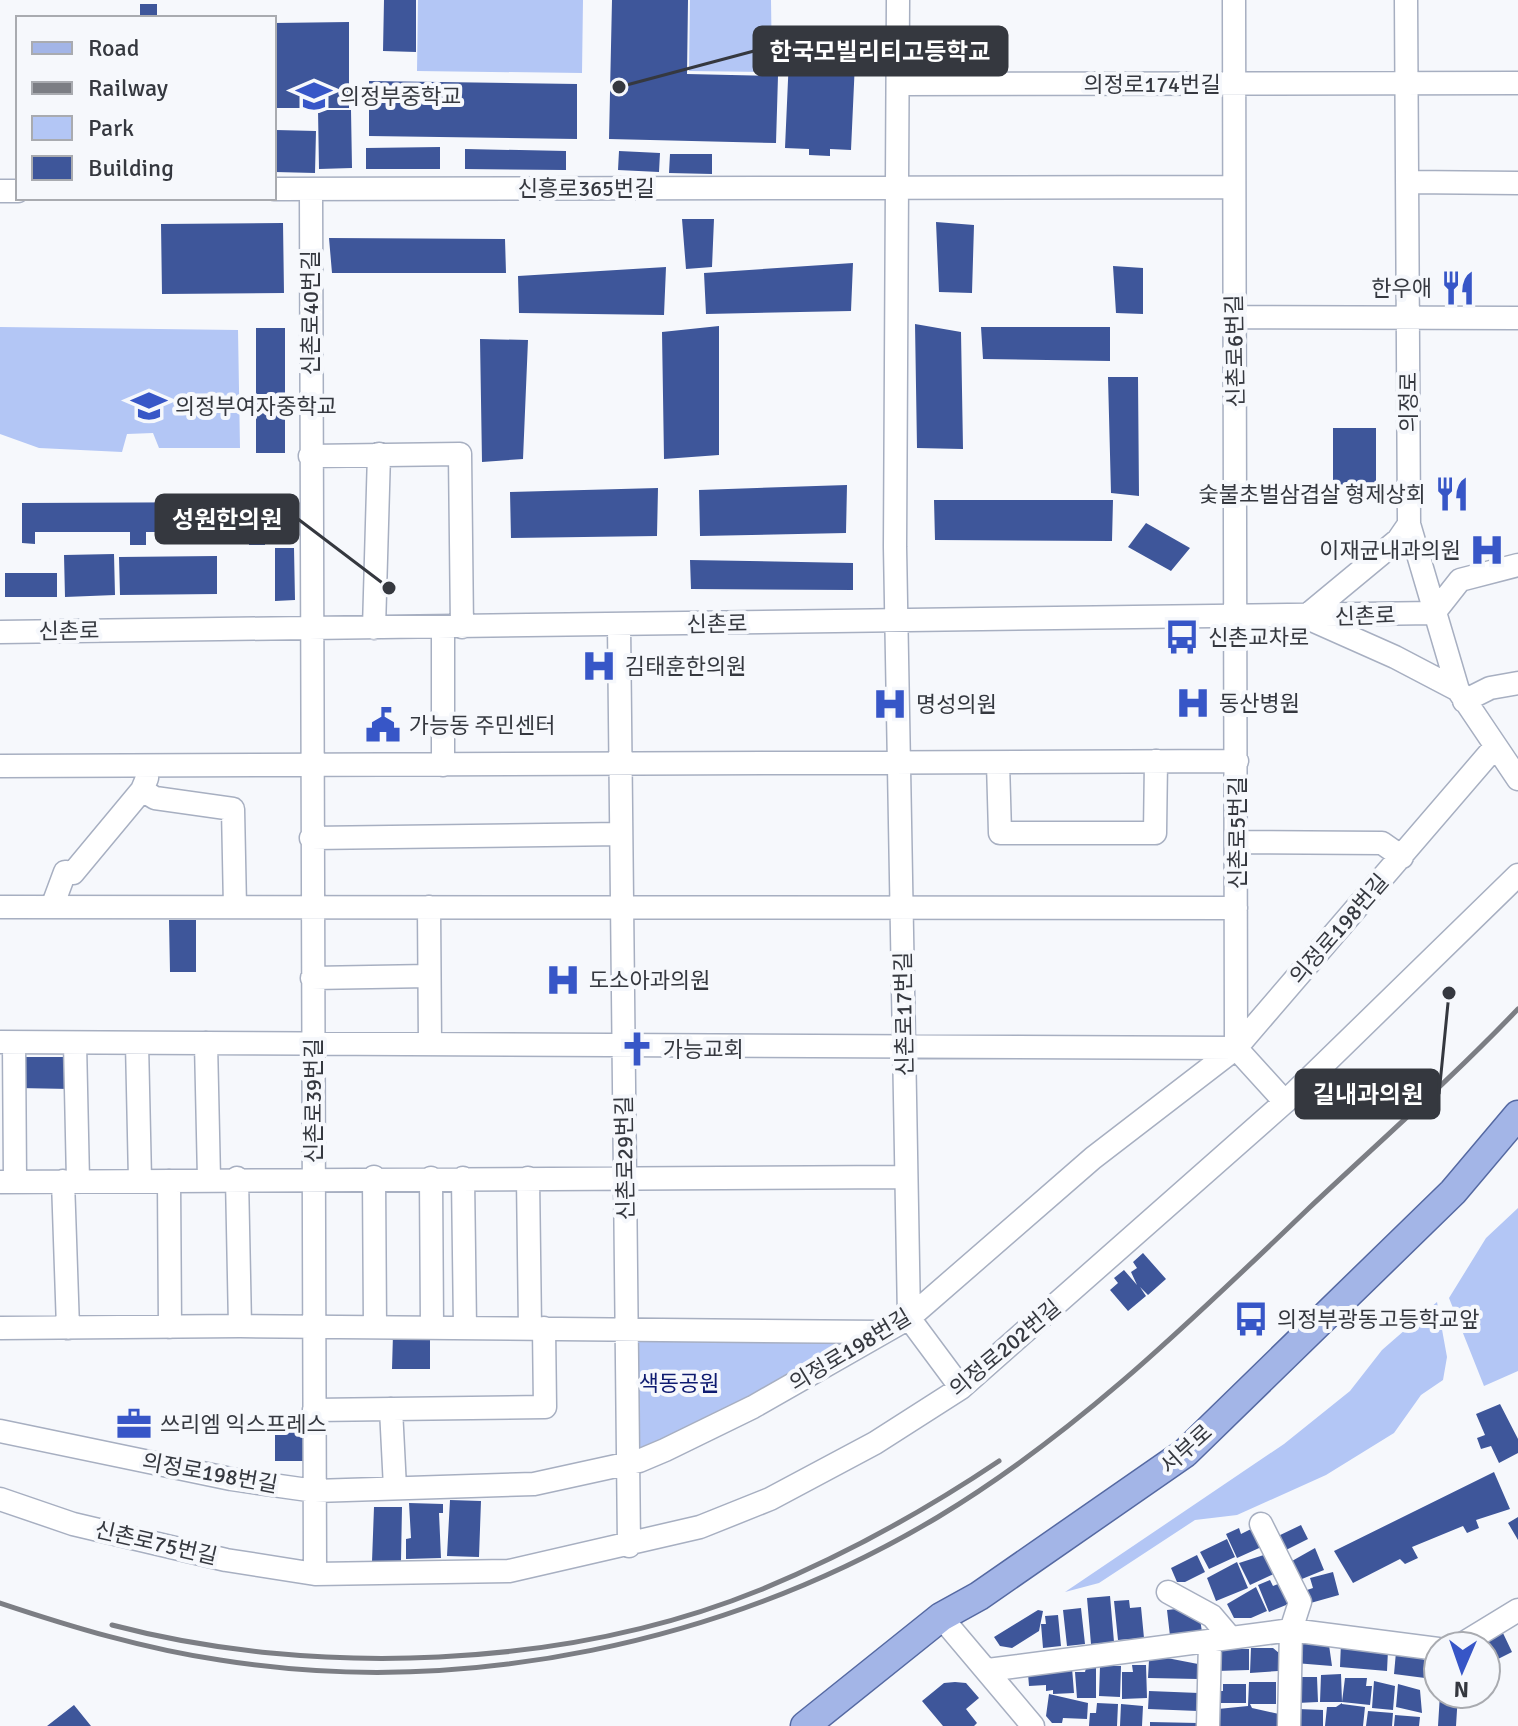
<svg xmlns="http://www.w3.org/2000/svg" width="1518" height="1726" viewBox="0 0 1518 1726" font-family="Signika,'Noto Sans KR',sans-serif">
<style>
.green{fill:#b3c6f5}
.building{fill:#3e569a}
.lines{fill:none;stroke-linecap:round;stroke-linejoin:round}
.minor-casing{stroke:#a7afc1;stroke-width:25}
.major-casing{stroke:#5569a2;stroke-width:31}
.minor{stroke:#fff;stroke-width:22}
.major{stroke:#a3b5e7;stroke-width:28}
.rail{stroke:#7c7e84;stroke-width:5}
.labels{text-anchor:middle;dominant-baseline:central;stroke-width:8;stroke-linejoin:round;paint-order:stroke}
.street-label{font-size:22px;fill:#35383f;stroke:#f6f8fc}
.poi-label{font-size:22px;fill:#35383f;stroke:#f6f8fc;text-anchor:start}
.park-label{font-size:22px;fill:#0e1b70;stroke:#f6f8fc}
.leader{fill:none;stroke:#35383f;stroke-width:3}
.callout-dot{fill:#35383f;stroke:#f6f8fc;stroke-width:3}
.callout{fill:#35383f;stroke:#35383f;stroke-width:3}
.callout-label{font-size:24px;text-anchor:middle;font-weight:bold;fill:#fff}
</style>
<rect width="100%" height="100%" fill="#f6f8fc"/>
<path class="green" d="M418,0H583L582,73L417,71Z
M690,0H771L772,72L689,71Z
M0,327L238,330L240,448H159L153,433L127,434L122,452L39,448L0,434Z
M1518,1208V1371L1484,1386L1449,1298L1486,1238Z
M1437,1302L1447,1357L1443,1380L1421,1395L1394,1433L1326,1475L1237,1515L1195,1520L1099,1583L1065,1592L1284,1444L1350,1391L1382,1350Z
M632,1334L861,1336L784,1382L630,1455Z"/>
<path class="building" d="M384,0H416V52L383,51Z
M612,0H688L687,74L778,76L776,143L609,139Z
M140,4H157V18H140Z
M349,22V108H274V23Z
M820,27L843,28L842,39L856,40L851,150L830,149V156L809,155V149L785,148L790,35L819,37Z
M369,81L577,84V139L369,136Z
M318,110H351L352,168L319,169Z
M276,130L316,131L315,173L275,172Z
M440,147V169H366V148Z
M465,149L566,151V170L465,169Z
M619,151L660,153L659,172L618,170Z
M670,154H712V174L669,173Z
M682,219H714L712,267L686,269Z
M936,222L974,225L972,293L939,292Z
M283,223L284,293L162,294L161,224Z
M329,238L505,239L506,273H332Z
M853,263L851,311L706,314L704,273Z
M1113,266L1143,268V314L1116,313Z
M666,267L664,315L519,313L518,276Z
M915,324L961,332L963,449L917,448Z
M719,326V455L664,459L662,332Z
M981,327H1110V361L983,359Z
M256,328H285V453H256Z
M480,339L528,340L523,459L482,462Z
M1108,377H1138L1139,496L1111,493Z
M1333,428H1376V485H1333Z
M847,485L846,533L700,536L699,490Z
M658,488L657,536L511,538L510,492Z
M258,500H281V527H265V545H249V538H239V532H146V545H130V532H35V544L22,543V503L253,502V518H258Z
M934,500H1113L1112,541L935,540Z
M1146,523L1190,548L1171,571L1128,547Z
M275,548H294L295,600L275,601Z
M114,554L115,595L65,597L64,555Z
M217,556V594L120,595L119,557Z
M690,560L853,563V590L691,589Z
M5,573H57V597H5Z
M169,920H196V972H170Z
M19,1057H70V1089L18,1088Z
M1143,1253L1166,1279L1148,1295L1140,1287L1146,1296L1128,1311L1110,1290L1118,1283L1114,1278L1124,1270L1137,1285L1131,1272L1137,1268L1133,1262Z
M393,1334L430,1335V1369H392Z
M1500,1404L1518,1439V1453L1499,1463L1491,1446L1481,1449L1477,1438L1485,1435L1476,1414Z
M306,1420L307,1461H275V1421Z
M1494,1472L1510,1509L1476,1520L1479,1528L1467,1533L1463,1526L1412,1547L1418,1558L1405,1564L1400,1559L1353,1583L1334,1551Z
M450,1500L481,1501L479,1557L447,1556Z
M409,1503L443,1504V1513H439L441,1558L406,1559V1539L411,1538Z
M374,1507H402L401,1561L372,1562Z
M1518,1517V1540L1508,1523Z
M1301,1525L1308,1539L1284,1551L1276,1537Z
M1239,1528L1241,1534L1253,1528L1268,1544L1237,1558L1226,1534Z
M1227,1539L1235,1557L1209,1569L1200,1552Z
M1315,1548L1324,1570L1297,1581L1292,1561Z
M1270,1553L1278,1572L1250,1585L1239,1563Z
M1197,1555L1205,1572L1185,1582H1177L1171,1568Z
M1237,1562L1248,1588L1216,1601L1207,1578Z
M1333,1572L1339,1595L1307,1604L1304,1591L1313,1588L1310,1578Z
M1270,1580L1273,1586L1283,1582L1291,1603L1269,1612L1258,1585Z
M1256,1587L1267,1611L1251,1618H1234L1227,1604Z
M1110,1596L1114,1642L1091,1644L1087,1598Z
M1129,1600L1130,1608L1141,1607L1144,1638L1118,1640L1114,1601Z
M1081,1608L1085,1644L1067,1646L1063,1610Z
M1185,1608L1200,1619L1202,1632L1170,1636L1167,1610Z
M1038,1610L1043,1611L1039,1631L1012,1648L1000,1646L994,1637Z
M1058,1615L1061,1646L1043,1648L1041,1624H1046L1045,1616Z
M1502,1631L1512,1652L1486,1665V1646H1473Z
M1341,1642L1388,1650L1387,1671L1340,1667Z
M1296,1643L1329,1645L1332,1666L1295,1663Z
M1251,1648H1273L1279,1653L1278,1671L1250,1673Z
M1216,1649H1249V1670L1217,1671Z
M1396,1652L1419,1655L1427,1663L1425,1678L1394,1674Z
M1167,1658L1198,1664V1679L1148,1678L1149,1660Z
M1132,1665H1146L1147,1698L1122,1699V1672H1133Z
M1100,1666H1121L1120,1697L1099,1696Z
M1072,1668L1074,1693L1053,1694V1690L1046,1691V1685L1029,1686L1028,1674Z
M1086,1668H1096V1698H1077L1075,1672H1085Z
M1341,1674L1342,1702H1320L1321,1675Z
M1296,1677H1317L1318,1702L1297,1703Z
M1345,1678H1367L1366,1686H1372L1370,1705L1342,1702Z
M1374,1681L1395,1686L1393,1710L1372,1708Z
M955,1682L966,1683L979,1698L966,1709L977,1723L974,1726H943L922,1701L944,1683Z
M1249,1682H1276V1704H1250L1252,1708L1279,1714V1726H1213L1218,1709L1248,1706Z
M1223,1684H1246V1703H1217V1691H1223Z
M1398,1684L1420,1690L1422,1713L1396,1707Z
M1149,1691L1199,1693L1198,1711L1148,1709Z
M1049,1694L1088,1703L1087,1719L1063,1718L1062,1723H1052L1046,1716Z
M1440,1694H1458L1456,1726H1438Z
M1097,1703L1118,1704L1117,1726H1089L1090,1713H1096Z
M1342,1703V1708V1704L1365,1707L1363,1726H1325L1327,1707H1336Z
M1121,1704L1143,1706L1142,1726H1120Z
M74,1705L91,1726H47Z
M1298,1709L1323,1710V1726H1298Z
M1368,1711L1393,1713L1392,1726H1366Z
M1395,1715L1420,1717L1419,1726H1394Z
M1150,1722L1198,1723V1726H1150Z"/>
<g class="lines">
<g class="minor-casing">
<path id="minor" d="M898,0L895,547L909,1318L961,1388
M1234,0L1236,1048
M1406,0L1409,524L1458,690L1518,779
M898,84L1518,83
M1407,182L1518,183
M274,189L1233,187
M311,189L315,1574
M0,191H18
M1234,317L1518,318
M310,456L460,454L462,627
M1409,524L1398,540L1305,617L1395,657L1458,690
M1434,613L1460,580L1518,565
M619,625L629,1546
M374,628L379,454
M0,632L1434,613
M1464,701L1490,688L1518,683
M998,763L1000,833H1155L1156,761
M443,765V627
M0,766L1237,761
M142,790L155,798L233,809L235,907
M311,838L621,834
M1237,842L1382,843L1402,857
M0,907L1236,908
M52,907L65,872L73,873L142,790L147,778
M429,907L430,1044
M312,978L429,976
M0,1042L1236,1048L1285,1102
M14,1043L15,1181
M75,1043L78,1181
M137,1043L140,1180
M206,1043L209,1179
M374,1177L375,1327
M237,1178L240,1326
M431,1178L432,1327
M463,1178L465,1327
M528,1178L530,1328
M63,1181L68,1328
M169,1181L170,1327
M0,1182L906,1177
M0,1328L240,1326L882,1332
M391,1409L395,1488
M314,1410L545,1407L544,1328
M0,1431L231,1479L315,1491L534,1484L639,1461L665,1450L753,1407L909,1318L1093,1158L1236,1048L1494,748
M0,1499L73,1524L226,1560L315,1574L509,1571L700,1527L770,1499L875,1443L961,1388L1285,1102L1518,875
M1261,1524L1300,1602L1291,1630L1289,1726
M1168,1592L1212,1616L1229,1636
M941,1617L1033,1726
M1459,1646L1518,1610
M988,1670L1291,1630L1438,1649
M1208,1726L1210,1642"/>
</g>
<g class="major-casing">
<path id="major" d="M805,1726L941,1617L979,1596L1185,1453L1453,1192L1518,1115"/>
</g>
<use href="#minor" class="minor"/>
<use href="#major" class="major"/>
<path class="rail" d="M0,1603C72,1627 145,1649 220,1660C464,1699 727,1643 938,1517C1076,1434 1193,1319 1308,1209C1378,1143 1451,1079 1518,1009
M112,1625C313,1678 566,1669 760,1590C845,1555 923,1512 999,1461"/>
</g>
<defs>
<g id="school-bare" transform="scale(2.76)"><path d="M0-5L7-2L0 1L-7-2ZM-4 1L0 2.5L4 1V4Q0 6-4 4Z" fill="#3756c7" stroke="#f6f8fc" stroke-width="2.5" paint-order="stroke"/></g>
<g id="restaurant-bare" transform="scale(2.76)"><path d="M-5-6h1v4h1v-4h1v4h1v-4h1v5L-1.5 .5V6h-2V.5L-5-1ZM5-6V6H3V1.5H1.5Q1.5-4 5-6Z" fill="#3756c7" stroke="#f6f8fc" stroke-width="2.5" paint-order="stroke"/></g>
<g id="hospital-bare" transform="scale(2.76)"><path d="M-5-5h3v3.5h4V-5h3V5h-3V1.5h-4V5h-3Z" fill="#3756c7" stroke="#f6f8fc" stroke-width="2.5" paint-order="stroke"/></g>
<g id="bus-bare" transform="scale(2.76)"><path d="M-5-6H5V4H4V6H2V4H-2V6H-4V4H-5ZM-3.5-4V0h7V-4ZM-3.5 1.2v1.5H-2V1.2ZM2 1.2v1.5H3.5V1.2Z" fill="#3756c7" stroke="#f6f8fc" stroke-width="2.5" paint-order="stroke"/></g>
<g id="civic-bare" transform="scale(2.76)"><path d="M-.6-6.5H3V-4.5H.6V-3L4-1V1h2V6H-6V1h2V-1L-.6-3ZM-1.2 2.5V6h2.4V2.5Z" fill="#3756c7" stroke="#f6f8fc" stroke-width="2.5" paint-order="stroke"/></g>
<g id="church-bare" transform="scale(2.76)"><path d="M-1.2-6h2.4v3.5h3.3v2.4h-3.3V6h-2.4V-.1h-3.3v-2.4h3.3Z" fill="#3756c7" stroke="#f6f8fc" stroke-width="2.5" paint-order="stroke"/></g>
<g id="office-bare" transform="scale(2.76)"><path d="M-6-3h4V-5.5h4V-3h4V5H-6ZM-1-4.5V-3h2v-1.5ZM-6 0V1H6V0Z" fill="#3756c7" stroke="#f6f8fc" stroke-width="2.5" paint-order="stroke"/></g>
</defs>
<g fill-rule="evenodd">
<use href="#school-bare" x="314" y="96"/>
<use href="#restaurant-bare" x="1458" y="288"/>
<use href="#school-bare" x="149" y="406"/>
<use href="#restaurant-bare" x="1452" y="494"/>
<use href="#hospital-bare" x="1487" y="550"/>
<use href="#bus-bare" x="1182" y="637"/>
<use href="#hospital-bare" x="599" y="666"/>
<use href="#hospital-bare" x="1193" y="703"/>
<use href="#hospital-bare" x="890" y="704"/>
<use href="#civic-bare" x="383" y="725"/>
<use href="#hospital-bare" x="563" y="980"/>
<use href="#church-bare" x="637" y="1049"/>
<use href="#bus-bare" x="1251" y="1319"/>
<use href="#office-bare" x="134" y="1424"/>
</g>
<g class="labels">
<g class="street-label">
<text x="1152" y="84">의정로174번길</text>
<text x="586" y="188">신흥로365번길</text>
<text transform="translate(310 313) rotate(-90)">신촌로40번길</text>
<text transform="translate(1235 351) rotate(-91)">신촌로6번길</text>
<text transform="translate(1408 402) rotate(-90)">의정로</text>
<text transform="translate(1365 616) rotate(-2)">신촌로</text>
<text transform="translate(717 624) rotate(-1)">신촌로</text>
<text transform="translate(69 631) rotate(-1)">신촌로</text>
<text transform="translate(1237 833) rotate(-90)">신촌로5번길</text>
<text transform="translate(1339 929) rotate(-49)">의정로198번길</text>
<text transform="translate(904 1014) rotate(-91)">신촌로17번길</text>
<text transform="translate(313 1101) rotate(-90)">신촌로39번길</text>
<text transform="translate(625 1158) rotate(-91)">신촌로29번길</text>
<text transform="translate(1005 1348) rotate(-40)">의정로202번길</text>
<text transform="translate(850 1350) rotate(-31)">의정로198번길</text>
<text transform="translate(1186 1449) rotate(-42)">서부로</text>
<text transform="translate(210 1473) rotate(10)">의정로198번길</text>
<text transform="translate(156 1543) rotate(13)">신촌로75번길</text>
</g>
<g class="poi-label">
<text x="340" y="96">의정부중학교</text>
<text x="1432" y="288" text-anchor="end">한우애</text>
<text x="175" y="406">의정부여자중학교</text>
<text x="1426" y="494" text-anchor="end">숯불초벌삼겹살 형제상회</text>
<text x="1461" y="550" text-anchor="end">이재균내과의원</text>
<text x="1208" y="637">신촌교차로</text>
<text x="625" y="666">김태훈한의원</text>
<text x="1219" y="703">동산병원</text>
<text x="916" y="704">명성의원</text>
<text x="409" y="725">가능동 주민센터</text>
<text x="589" y="980">도소아과의원</text>
<text x="663" y="1049">가능교회</text>
<text x="1277" y="1319">의정부광동고등학교앞</text>
<text x="160" y="1424">쓰리엠 익스프레스</text>
</g>
<g class="park-label">
<text x="679" y="1383">색동공원</text>
</g>
</g>
<path class="leader" d="M619 87L754 51M389 588L298 519M1449 993L1439 1094"/>
<g class="callout-dot">
<circle cx="619" cy="87" r="8"/>
<circle cx="389" cy="588" r="8"/>
<circle cx="1449" cy="993" r="8"/>
</g>
<g class="callout">
<rect x="754" y="27" width="253" height="48" rx="8"/>
<rect x="156" y="495" width="142" height="48" rx="8"/>
<rect x="1296" y="1070" width="143" height="48" rx="8"/>
</g>
<g class="callout-label">
<text x="880" y="60">한국모빌리티고등학교</text>
<text x="227" y="528">성원한의원</text>
<text x="1368" y="1103">길내과의원</text>
</g>
<rect x="16" y="16" width="260" height="184" fill="#f6f8fc" stroke="#a9abb0" stroke-width="2"/>
<rect x="32" y="42" width="40" height="12" fill="#a3b5e7" stroke="#a9abb0" stroke-width="2"/>
<text x="88" y="56" font-size="24" fill="#35383f">Road</text>
<rect x="32" y="82" width="40" height="12" fill="#7c7e84" stroke="#a9abb0" stroke-width="2"/>
<text x="88" y="96" font-size="24" fill="#35383f">Railway</text>
<rect x="32" y="116" width="40" height="24" fill="#b3c6f5" stroke="#a9abb0" stroke-width="2"/>
<text x="88" y="136" font-size="24" fill="#35383f">Park</text>
<rect x="32" y="156" width="40" height="24" fill="#3e569a" stroke="#a9abb0" stroke-width="2"/>
<text x="88" y="176" font-size="24" fill="#35383f">Building</text>
<g transform="translate(1462 1670) rotate(182)"><circle r="38" fill="#f6f8fc" stroke="#a9abb0" stroke-width="2"/>
<path d="M0-6L14 30L0 20L-14 30Z" fill="#3756c7"/>
<text y="-12" font-size="22" font-weight="bold" text-anchor="middle" fill="#35383f">N</text>
</g>
</svg>
